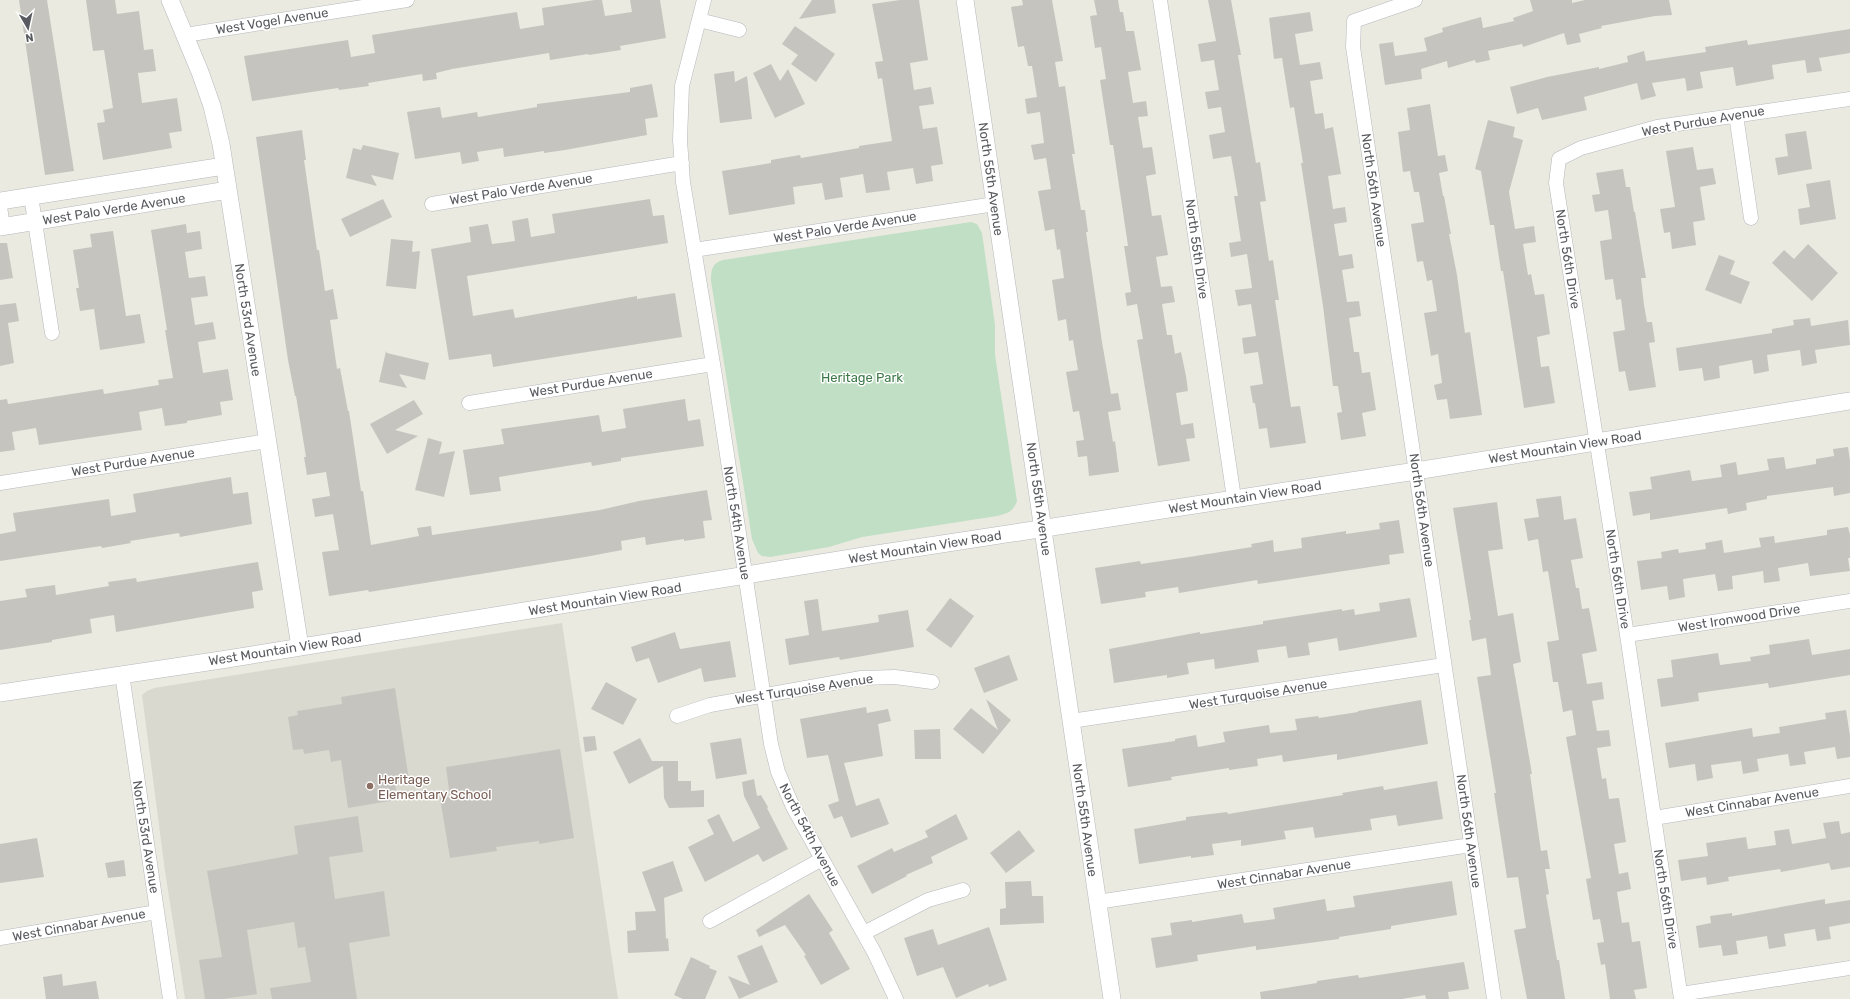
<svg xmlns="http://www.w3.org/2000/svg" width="1850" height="999" viewBox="0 0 1850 999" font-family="Rubik,sans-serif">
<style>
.education{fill:#dad9cf}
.green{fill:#c0dfc4}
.building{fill:#c6c4be}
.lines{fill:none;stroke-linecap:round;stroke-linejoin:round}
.minor-casing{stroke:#b6b7bc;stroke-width:15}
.tertiary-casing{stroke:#b6b7bc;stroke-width:18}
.minor{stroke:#fff;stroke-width:14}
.tertiary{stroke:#fff;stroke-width:17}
.education-dot{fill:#8d6e63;stroke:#fff;stroke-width:1.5}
.labels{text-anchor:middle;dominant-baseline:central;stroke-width:3;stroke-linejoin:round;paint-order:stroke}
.street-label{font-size:13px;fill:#595b60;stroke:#fff}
.park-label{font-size:13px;fill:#3e7a49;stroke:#fff}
.education-label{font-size:13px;fill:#785e54;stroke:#fff;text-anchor:start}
</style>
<rect width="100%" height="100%" fill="#eaeae1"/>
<path class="education" d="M562,623L618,999H185L165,871L142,695L147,691L154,688Z"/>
<path class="green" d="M971,222L977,224L982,233L995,325V355L1017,501C1013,512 1008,513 997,516L862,537L829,547L770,557L762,556L758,553L752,539L711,281C711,270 712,263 723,260Z"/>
<path class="building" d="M19,0H47L74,171L45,175Z
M86,0H115L117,14L139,11L144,50L153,49L156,71L138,73L142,103L177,98L182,131L169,133L172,148L103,160L97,123L105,122L103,110L113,108L104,50L93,51Z
M595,0H602L605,16L632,12L630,0H660L666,38L620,46L621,50L589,55L588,54L550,60L549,53L452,69L436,73L437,79L423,81L422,74L368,83L369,86L339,90L338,88L252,101L244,56L348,40L351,57L375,53L372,35L517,12L520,29L544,25L542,8Z
M812,0H834L836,13L799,19Z
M900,0H919L928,60L910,63L914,90L931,87L934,104L919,106L923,129L937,127L943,164L931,166L933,181L916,184L913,168L887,172L890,190L866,193L863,174L840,178L843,197L825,200L822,183L793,187L795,204L729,215L722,171L771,163V160L800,155L801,158L859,148V146L892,141L882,78L878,79L875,62L883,61L872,4Z
M1022,0H1052L1063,61L1055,62L1059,87L1065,86L1075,154H1072L1081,210H1085L1088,232H1086L1102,342L1111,394L1118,393L1121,410L1108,412L1113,442L1115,441L1119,472L1089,476L1087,456L1078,457L1076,441L1084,440L1079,411L1073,412L1066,372L1078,370L1073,340L1069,341L1066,319L1058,321L1052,280L1064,278L1060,249L1057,250L1054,229L1045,231L1038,191L1051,189L1046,158L1034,160L1031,145L1044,143L1040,112L1027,114L1025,99L1037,97L1032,66H1028L1024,46L1018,47L1011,7L1023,5Z
M1094,0H1118L1120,12H1123L1126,31H1134L1141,70L1128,72L1133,103L1146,101L1148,116L1138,117L1143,148L1152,147L1156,174L1146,176L1152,216L1161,215L1168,255L1156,257L1161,287L1172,286L1175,302L1162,304L1167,335H1172L1175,354L1181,352L1186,376L1188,391L1176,393L1181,425L1193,423L1195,438L1186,439L1190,461L1158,466L1137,340L1143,339L1137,304L1127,306L1125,293L1131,292L1124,246H1128L1113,145H1110L1100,80L1106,79L1101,47L1095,48L1090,16L1097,15Z
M1208,0H1231L1241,55H1238L1256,163L1260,162L1266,201L1260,202L1269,261L1273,260L1279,300H1275L1291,407L1300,406L1306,443L1270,448L1267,428L1259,429L1255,403H1253L1250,386L1263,384L1258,352L1244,354L1242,338L1256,336L1251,304L1238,306L1235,290L1252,288L1247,254L1231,257L1229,243L1241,241L1234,196H1238L1231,156L1213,159L1209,135L1225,132L1221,107L1208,109L1205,92L1219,90L1214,60L1201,62L1198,44L1216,41Z
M1530,0H1572V3L1585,0H1669L1672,15L1655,16L1601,26L1602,28L1579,34L1581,42L1567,45L1564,33L1523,47L1522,44L1488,51L1490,60L1476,63L1475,60L1448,68L1447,61L1421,69L1422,79L1385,85L1379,44L1393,42L1395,56L1427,51L1424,38L1443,32L1442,28L1481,17L1483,28L1514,21L1513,18L1533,11Z
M1310,12L1313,31L1295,34L1300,65L1320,62L1323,79L1310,81L1315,114L1323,113L1325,129L1333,127L1341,174L1328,176L1333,209L1345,207L1347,222L1334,224L1339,256L1352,254L1354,268L1342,270L1347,302L1359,301L1361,316L1349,318L1354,352H1359L1362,373L1370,372L1376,410L1362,413L1366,436L1341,440L1337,413L1342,412L1338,386H1333L1323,306L1301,163H1303L1294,107L1290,108L1282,58L1274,59L1269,18Z
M795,26L835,54L816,82L791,64L798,55L782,44Z
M1850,29V53L1819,58L1822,71L1807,73L1805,60L1772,65L1774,79L1736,86L1733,67L1700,72L1703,88L1687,91L1685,78L1652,83L1656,96L1641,100L1637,83L1584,97L1587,110L1542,120L1538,108L1517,114L1510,87L1547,77L1599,67V69L1628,62L1627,56L1644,51L1646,61L1706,52L1705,47L1747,40L1748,45Z
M771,64L780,81L788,69L805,104L775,118L753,73Z
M734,71L735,82L747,76L752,119L720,123L714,74Z
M652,84L658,117L645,119L647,135L565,150L544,153V151L504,157L503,148L477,152L479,161L462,164L460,152L415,159L407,112L440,107L442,118L477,112L478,117L537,107V104L630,92V88Z
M1430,104L1438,156L1445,155L1448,171L1439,173L1443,196H1444L1451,234H1449L1457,275L1465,333L1470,332L1482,415L1450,419L1447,399L1437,400L1434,385L1442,383L1438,354L1431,356L1424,313L1437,311L1432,280L1427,281L1423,261L1417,262L1411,224L1424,222L1419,192H1414L1410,171L1403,172L1398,132L1410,130L1407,108Z
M1488,120L1515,127L1513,137L1523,140L1509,192L1515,229L1534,226L1536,242L1523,244L1528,275L1531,274L1535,295L1544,294L1550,334L1537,337L1541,367L1549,366L1555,403L1524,408L1503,271H1501L1494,225H1490L1481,171L1475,169Z
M302,130L306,160H304L317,250H319L325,291L333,289L338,319L330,320L337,369L340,368L348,411H349L361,491H363L371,545L419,536L417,528L431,526L432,535L600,510L639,501L707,490L712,520L703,521L705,538L684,541V539L646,545L645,537L621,541L622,550L585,557L369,592L368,590L329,596L322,552L339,550L333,514L315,517L312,499L330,496L326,472L307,475L304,457H306L296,396H295L288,360L256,137Z
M1806,131L1812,169L1778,175L1775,158L1788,156L1785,134Z
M363,145L399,153L393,180L371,175L377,186L346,178L353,148L361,150Z
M1693,147L1697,170L1713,168L1716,184L1700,187L1705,220L1693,222L1696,245L1672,249L1670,232L1664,233L1660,209L1675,207L1666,151Z
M1623,169L1626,187H1630L1634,212H1635L1646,278H1641L1644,305L1647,322H1652L1655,342L1649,343L1656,387L1629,391L1625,371L1619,372L1613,332L1625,330L1621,299L1616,300L1613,279L1605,280L1600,241L1612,239L1608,210L1595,212L1592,195L1600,194L1596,173Z
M1830,180L1836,219L1800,225L1798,209L1810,207L1806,184Z
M383,199L392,217L350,237L341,219Z
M650,199L653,216L664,215L668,243L467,276L473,316L513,309L515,318L637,296V299L675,293L682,337L493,367L491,354L449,360L431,249L471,242L469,227L488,224L492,244L515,241L512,221L528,218L531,237L555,233L552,214Z
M186,224L187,233L200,231L202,249L185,252L189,278L205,276L208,296L191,298L195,325L213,322L216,339L198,342L203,373L228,369L233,400L220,402L222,415L187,421V423L165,426L162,408L139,412L142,430L39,445L36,428L12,432L15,450L0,452V400L7,399L8,404L103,389L104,394L159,385L158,380L173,378L165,330H167L151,230Z
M113,231L126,316L140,314L145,343L100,350L94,309L80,311L76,288H79L73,250L92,247L90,234Z
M391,239L413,241L412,252L420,251L416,289L386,286Z
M0,243H7L13,278L0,280Z
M1808,244L1838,273L1812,301L1772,263L1784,250L1794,259Z
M1719,255L1735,261L1730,274L1750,282L1741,304L1705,290Z
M16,303L19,321L8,323L14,363L0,366V305Z
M1810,318L1811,326L1848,320L1850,345L1815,350L1817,363L1802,366L1800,350L1767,355L1769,371L1754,374L1752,360L1719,366L1720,378L1704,381L1702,368L1679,371L1676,348L1772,333V329L1794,325L1793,320Z
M386,351L387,353L429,363L425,380L399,374L407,388L379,382Z
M685,399L688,421L700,419L704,446L621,458V461L592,466L591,462L499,477L501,491L470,495L463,450L504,444L501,429L599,415L602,432L626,428L623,409Z
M414,400L423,414L395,430L418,436L387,454L370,424Z
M428,438L442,442L439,454L455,451L444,497L415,490Z
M1848,447L1850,461V493L1834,496L1833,487L1767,496V499L1746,503L1747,510L1728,514L1727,508L1650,520V513L1633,516L1629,492L1652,489L1650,477L1690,470L1692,481L1722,477L1720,465L1736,462L1738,475L1769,470L1767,459L1784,457L1786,469L1816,464V459L1834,456L1833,449Z
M231,477L233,494L248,492L252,524L180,537L179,533L130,541L131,543L102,548L101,546L0,561V534L16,531L13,513L109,499L111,516L136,512L133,494Z
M1561,496L1564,520L1576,518L1583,558L1571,560L1576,588H1579L1582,609L1589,608L1597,651L1582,654L1587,684L1602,682L1604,699L1592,701L1597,731L1609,730L1611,746L1597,748L1602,779L1606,778L1609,799L1619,798L1626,842L1614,844L1619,874L1628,872L1631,889L1617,892L1622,923L1629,922L1632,942L1640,941L1647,988L1634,990L1636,999H1610L1605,964L1601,965L1597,943L1604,942L1600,919L1593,920L1586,879L1591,878L1566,737L1576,735L1572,710L1563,712L1558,682H1553L1547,642L1559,640L1548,571L1543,572L1538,539L1528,541L1524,519L1539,517L1536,499Z
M1497,502L1503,549L1488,551L1498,616L1513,613L1521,662L1513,664L1532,774H1530L1541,851L1547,850L1550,869H1545L1549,894L1546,895L1557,960H1559L1565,999H1527L1514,930L1526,928L1518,877L1507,878L1494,793H1496L1477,677L1491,675L1486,638L1472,641L1469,620H1471L1453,508Z
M1399,520L1404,553L1389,555L1390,564L1258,584L1257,580L1179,593L1178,587L1145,592L1146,597L1101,604L1095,568L1140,561L1141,564L1189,557L1252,547L1251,544L1273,540L1274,552L1302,548L1301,538L1346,531V534L1380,529L1379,523Z
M1848,527L1850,535V558H1848L1850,571L1810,576L1808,563L1778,568L1780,581L1764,583L1763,571L1732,576L1733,589L1718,591L1715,574L1683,579L1685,597L1669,600L1667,586L1641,590L1637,561L1662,558L1661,552L1678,549L1679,553L1706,549L1705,543L1722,540L1724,553L1761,547L1759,538L1774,536L1775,543L1827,535V530Z
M258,562L263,590L252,592L254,608L116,632L114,615L90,619L92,633L52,640V642L0,650V601L27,597L25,589L55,585L56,595L109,586L108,582L136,578L137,582Z
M950,598L974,616L951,648L926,630Z
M1410,598L1417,637L1339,651L1337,638L1308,643L1310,655L1288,658L1286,646L1257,650L1259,662L1215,669L1214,659L1187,663L1189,674L1167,678V675L1114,683L1109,649L1200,632V634L1263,624V621L1342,609V611L1354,609L1355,615L1380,611L1379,603Z
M818,599L822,631L879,622L878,615L908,610L914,647L840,660L839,657L789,665L785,639L809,635L804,601Z
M675,632L680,649L730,641L736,677L704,682L701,668L658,683L649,658L636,662L631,647Z
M1809,639L1812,655L1850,649V675L1769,688L1768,683L1698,693L1699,701L1661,707L1657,679L1673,677L1671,660L1718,653L1720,665L1751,661L1750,657L1770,654L1769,645Z
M1009,655L1018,680L984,693L974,668Z
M606,682L637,699L623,725L591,709Z
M395,688L409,780L395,783L396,790L388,791L390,801L348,808L341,760L331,762L329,750L304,754L303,749L293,750L288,717L298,715L297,711L342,704L341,697Z
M986,699L1011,720L983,754L953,729L971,708L998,730Z
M1421,700L1428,744L1337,760V754L1283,762L1282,755L1257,759L1258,766L1229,770V768L1171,777L1172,780L1128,787L1122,749L1175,741V739L1196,735L1198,747L1225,742L1223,732L1269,725L1270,733L1297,730L1295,719L1318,716L1319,718L1358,712V711Z
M866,707L867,713L888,709L891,721L878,724L883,756L844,763L856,806L879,798L889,824L851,838L842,816L834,819L828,805L839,801L828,755L807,758L800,719Z
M1846,710L1850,736V757L1837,759L1835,747L1804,752L1806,764L1790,766L1788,754L1757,759L1759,771L1743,774L1741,761L1711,765L1713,778L1697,781L1695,764L1669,768L1665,743L1752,728L1753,737L1780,733L1779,727L1826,719L1825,713Z
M940,729L941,759H915L914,730Z
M595,736L597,750L585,752L583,737Z
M640,738L652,761H678V781H691V791L704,790V807L669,808L664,798L663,766L629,784L613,752Z
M741,738L747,774L716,779L710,743Z
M560,749L574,838L539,844V841L496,847L497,851L450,858L440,798L450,797L446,767Z
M754,779L757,796L761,795L768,807L767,808L788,849L763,862L758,854L705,882L688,847L714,834L707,820L719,814L733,842L760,828L744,796L742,782Z
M1437,781L1443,819L1398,826L1396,815L1370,819L1372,830L1315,838L1313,827L1284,831L1286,839L1241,846V840L1212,844L1214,855L1191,858V856L1139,864L1134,829L1186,820V817L1227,812L1228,814L1343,795L1342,793L1383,786L1384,790Z
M956,814L968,839L931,857L933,863L906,875L907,876L872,894L857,866L892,848L894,852L928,837L925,831Z
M358,816L363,852L329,857L335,899L384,891L390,936L349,943L357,999H272L270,988L311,982L305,947L298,948L294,922L247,930L257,994L223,999H205L199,960L222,957L207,871L298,854L294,826Z
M1839,821L1841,834L1850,832V867L1831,870L1829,863L1781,872L1780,869L1728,877L1729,881L1707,885L1706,877L1681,881L1678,860L1708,856L1706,843L1746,837L1748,849L1776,845L1774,831L1789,829L1792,844L1826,838L1823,823Z
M1019,830L1035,851L1006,873L990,853Z
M37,838L44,877L0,883V844Z
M124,860L126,876L108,878L105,863Z
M673,861L683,891L664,898L666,939L668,938L669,951L628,953L627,931L636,930L635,912L656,911L642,872Z
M1031,881L1032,896H1043L1044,923L1000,925V909L1006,908L1005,882Z
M1452,881L1457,915L1391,926V929L1339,937V939L1256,950V946L1197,955L1198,961L1156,968L1151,938L1172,935L1170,923L1192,920V922L1242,914L1244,923L1275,919L1273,908L1325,899L1327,911L1355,907L1353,896Z
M809,894L833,930L829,933L850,969L821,985L804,956L806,955L785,925L759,937L756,930Z
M1825,899V904L1850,900V923L1829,927L1831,939L1817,941L1815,929L1784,934L1786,946L1769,949L1767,936L1736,941L1738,954L1723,956L1721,945L1699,948L1696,926L1711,923L1710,916L1732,913V916Z
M989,927L1007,980L989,987L988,984L956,998L943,967L917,976L904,938L933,929L938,945Z
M762,945L778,982L739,999L728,976L750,985L737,956Z
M691,957L710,966L709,968L717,971L705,999H683L674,995Z
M1464,962L1469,989L1448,992L1449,999H1426L1425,995L1402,999H1261L1260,992L1317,983V981L1358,975L1359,978Z
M62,974L63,986L96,981L99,999H46L43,977Z"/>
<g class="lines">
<g class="minor-casing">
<path id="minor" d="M704,0L682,86L680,140L683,182L715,376L771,744L778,772L793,807L874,952L896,999
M1160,0L1234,498
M1415,0L1354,21L1353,47L1494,999
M699,20L739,30
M185,35L407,0
M1736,115L1751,218
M31,196L52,333
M432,204L682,163
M0,207L3,226
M694,250L995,204
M469,403L713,364
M0,483L267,441
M1627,635L1850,601
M122,674L170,999
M677,716L710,705L861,678L895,677L932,682
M1071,721L1444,665
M1654,818L1850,786
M1097,902L1471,845
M710,921L822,859
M864,933L928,900L963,890
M0,938L157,912
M1681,994L1850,968
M1681,999L1627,635L1556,183L1559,159L1581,148L1657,127L1850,99"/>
</g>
<g class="tertiary-casing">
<path id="tertiary" d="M170,0L200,72L212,106L221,144L300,647
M965,0L1112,999
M0,201L224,166
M0,227L228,190
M0,693L221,660L870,555L1416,471L1850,401"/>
</g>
<use href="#minor" class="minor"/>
<use href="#tertiary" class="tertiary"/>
</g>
<circle class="education-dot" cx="370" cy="786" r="4"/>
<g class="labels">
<g class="street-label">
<text transform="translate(272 21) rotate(-9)">West Vogel Avenue</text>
<text transform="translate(1703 121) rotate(-10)">West Purdue Avenue</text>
<text transform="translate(991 179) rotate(82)">North 55th Avenue</text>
<text transform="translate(521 189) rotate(-9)">West Palo Verde Avenue</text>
<text transform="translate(1374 190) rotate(82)">North 56th Avenue</text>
<text transform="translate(114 209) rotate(-9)">West Palo Verde Avenue</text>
<text transform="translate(845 227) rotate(-9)">West Palo Verde Avenue</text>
<text transform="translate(1197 249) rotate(82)">North 55th Drive</text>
<text transform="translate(1568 259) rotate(81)">North 56th Drive</text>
<text transform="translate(248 320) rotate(81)">North 53rd Avenue</text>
<text transform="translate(591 383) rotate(-9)">West Purdue Avenue</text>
<text transform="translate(1565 447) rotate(-9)">West Mountain View Road</text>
<text transform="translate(133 462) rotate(-9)">West Purdue Avenue</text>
<text transform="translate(1245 497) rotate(-9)">West Mountain View Road</text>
<text transform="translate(1039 499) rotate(82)">North 55th Avenue</text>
<text transform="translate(1422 510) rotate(82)">North 56th Avenue</text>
<text transform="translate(737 523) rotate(81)">North 54th Avenue</text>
<text transform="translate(925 547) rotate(-9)">West Mountain View Road</text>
<text transform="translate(1618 579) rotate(81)">North 56th Drive</text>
<text transform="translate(605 599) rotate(-9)">West Mountain View Road</text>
<text transform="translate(1739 618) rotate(-9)">West Ironwood Drive</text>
<text transform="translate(285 649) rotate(-9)">West Mountain View Road</text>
<text transform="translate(804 689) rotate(-9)">West Turquoise Avenue</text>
<text transform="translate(1258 694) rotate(-9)">West Turquoise Avenue</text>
<text transform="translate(1752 802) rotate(-9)">West Cinnabar Avenue</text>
<text transform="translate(1085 820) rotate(82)">North 55th Avenue</text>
<text transform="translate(1469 831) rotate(82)">North 56th Avenue</text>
<text transform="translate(810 835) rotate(62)">North 54th Avenue</text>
<text transform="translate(146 837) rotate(81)">North 53rd Avenue</text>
<text transform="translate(1284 874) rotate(-9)">West Cinnabar Avenue</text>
<text transform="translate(1666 899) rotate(81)">North 56th Drive</text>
<text transform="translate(79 925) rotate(-10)">West Cinnabar Avenue</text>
</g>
<g class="park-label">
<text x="862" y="377">Heritage Park</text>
</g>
<g class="education-label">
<text x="378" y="779">Heritage<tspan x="378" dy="15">Elementary School</tspan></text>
</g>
</g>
<g transform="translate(28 28) rotate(171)" stroke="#ffffff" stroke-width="3" paint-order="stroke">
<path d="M0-3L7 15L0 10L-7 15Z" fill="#595b60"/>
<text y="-6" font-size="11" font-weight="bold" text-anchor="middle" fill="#595b60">N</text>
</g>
</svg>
